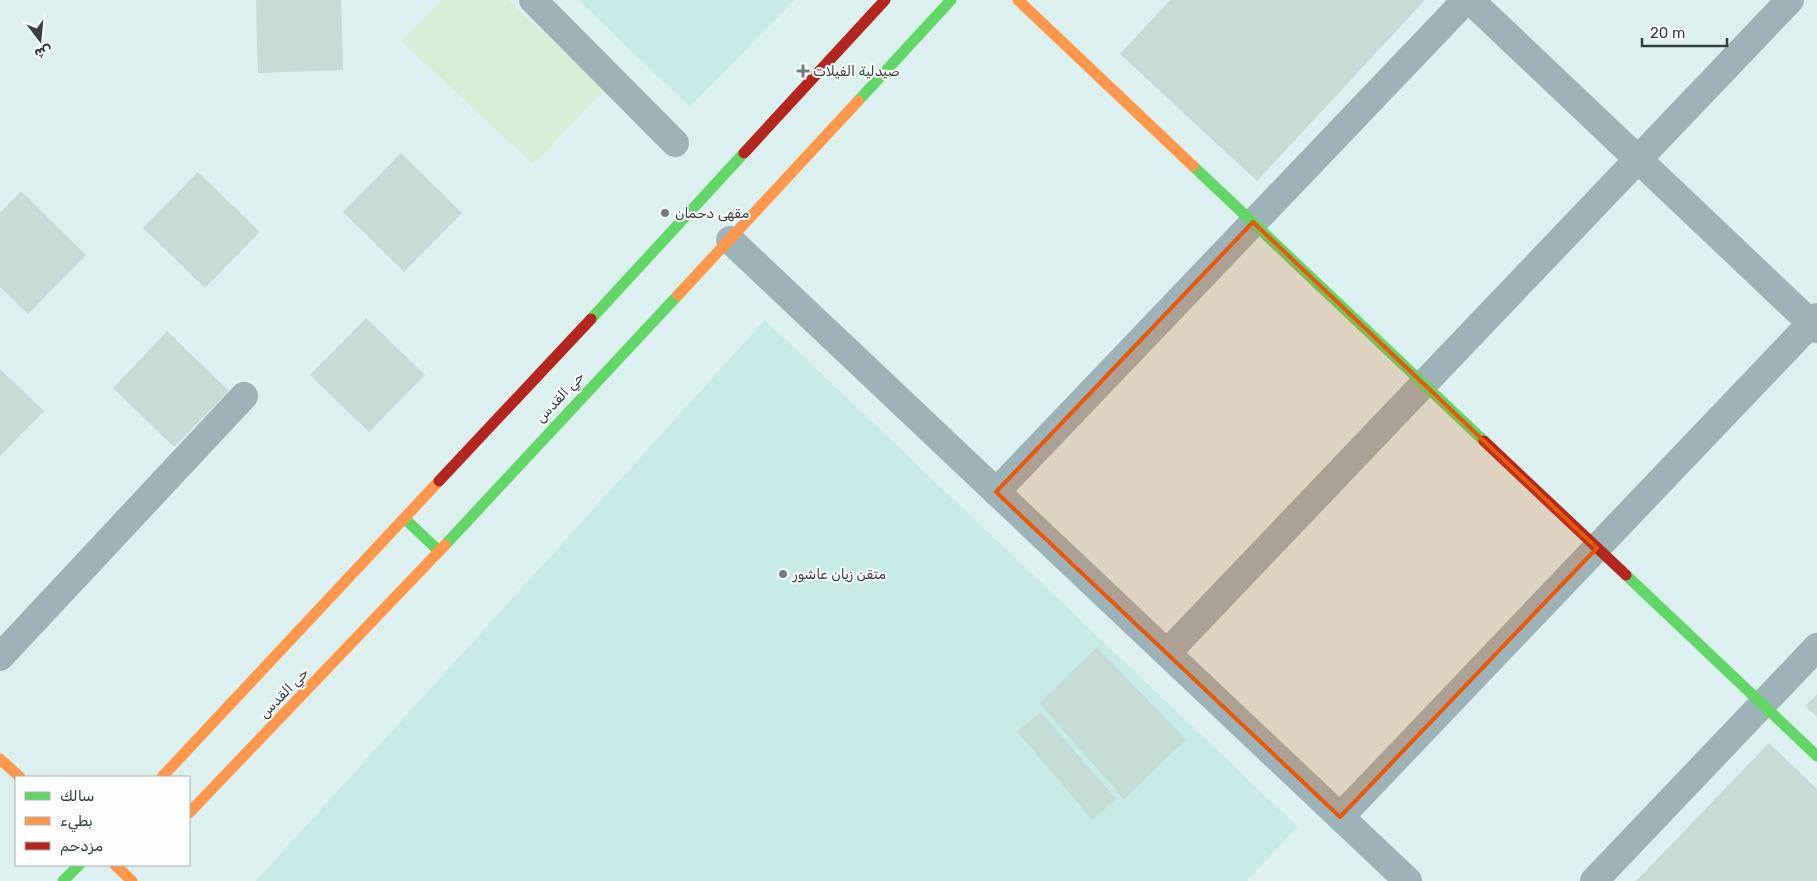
<svg xmlns="http://www.w3.org/2000/svg" width="1817" height="881" viewBox="0 0 1817 881" font-family="Rubik,Vazirmatn,sans-serif">
<style>
.built{fill:#c9ebe8}
.green{fill:#d6eed5}
.building{fill:#c6ddd5}
.lines{fill:none;stroke-linecap:round;stroke-linejoin:round}
.street{stroke:#9db3b7;stroke-width:28}
.fast{stroke:#63d668;stroke-width:11}
.slow{stroke:#ff974d;stroke-width:11}
.jam{stroke:#b3261e;stroke-width:11}
.marked{fill:#e8590c;fill-opacity:0.2;stroke:#e8590c;stroke-width:4;stroke-linejoin:round}
.poi-dot{fill:#6e7e7d;stroke:#fefefe;stroke-width:2}
.labels{text-anchor:middle;dominant-baseline:central;stroke-width:4;stroke-linejoin:round;paint-order:stroke}
.poi-label{font-size:14px;fill:#32403f;stroke:#fefefe;text-anchor:start}
.street-label{font-size:14px;fill:#32403f;stroke:#fefefe}
</style>
<rect width="100%" height="100%" fill="#dcf1ef"/>
<path class="built" d="M578,0H794L690,107Z
M765,320L1298,827L1246,881H256Z"/>
<path class="green" d="M442,0H508L605,90L533,164L401,41Z"/>
<path class="building" d="M256,0H341L343,70L258,73Z
M1170,0H1425L1257,181L1120,54Z
M401,153L462,213L404,272L343,212Z
M198,172L260,232L205,288L143,228Z
M21,191L86,255L28,314L0,287V213Z
M366,318L425,375L369,432L310,375Z
M167,331L229,391L174,447L113,388Z
M0,369L44,411L0,456Z
M1097,647L1186,740L1124,799L1039,703Z
M1817,694V717L1805,706Z
M1041,712L1116,799L1092,820L1017,731Z
M1769,743L1817,789V881H1636Z"/>
<g class="lines">
<path class="street" d="M533,0L675,143
M1470,0L1817,329
M730,240L1408,881
M996,492L1466,0
M1167,653L1790,0
M0,657L244,396
M1340,817L1817,317
M1594,881L1817,647"/>
<path class="fast" d="M858,101L951,0
M1193,166L1484,441
M591,319L744,153
M405,519L439,551
M445,545L678,295
M1626,575L1817,756
M63,881L79,865"/>
<path class="slow" d="M1018,0L1193,166
M678,295L858,101
M0,759L20,777
M162,777L439,481
M189,813L445,545
M115,865L132,881"/>
<path class="jam" d="M744,153L885,0
M1484,441L1626,575
M439,481L591,319"/>
</g>
<path class="marked" d="M1253,222L1597,548L1340,817L996,492Z"/>
<g class="poi-dot">
<path d="M800.5 63.5h5v5h5v5h-5v5h-5v-5h-5v-5h5z"/>
<circle cx="665" cy="213" r="5"/>
<circle cx="783" cy="574" r="5"/>
</g>
<g class="labels">
<g class="poi-label">
<text x="813" y="71">صيدلية الفيلات</text>
<text x="675" y="213">مقهى دحمان</text>
<text x="793" y="574">متقن زيان عاشور</text>
</g>
<g class="street-label">
<text transform="translate(560 397) rotate(-47)">حي القدس</text>
<text transform="translate(284 693) rotate(-46)">حي القدس</text>
</g>
</g>
<rect x="15" y="776" width="175" height="90" fill="#fefefe" stroke="#acb2b2"/>
<rect x="25" y="792" width="25" height="8" fill="#63d668" stroke="#acb2b2"/>
<text x="60" y="801" font-size="15" fill="#32403f">سالك</text>
<rect x="25" y="817" width="25" height="8" fill="#ff974d" stroke="#acb2b2"/>
<text x="60" y="826" font-size="15" fill="#32403f">بطيء</text>
<rect x="25" y="842" width="25" height="8" fill="#b3261e" stroke="#acb2b2"/>
<text x="60" y="851" font-size="15" fill="#32403f">مزدحم</text>
<g transform="translate(40 40) rotate(164)" stroke="#fefefe" stroke-width="4" paint-order="stroke">
<path d="M0-4L9 19L0 12L-9 19Z" fill="#32403f"/>
<text y="-8" font-size="14" font-weight="bold" text-anchor="middle" fill="#32403f">ش</text>
</g>
<path d="M1642 38v8h85v-8" fill="none" stroke="#32403f" stroke-width="2.5"/>
<text x="1650" y="38" font-size="15" fill="#32403f" stroke="#fefefe" stroke-width="4" paint-order="stroke">20 m</text>
</svg>
